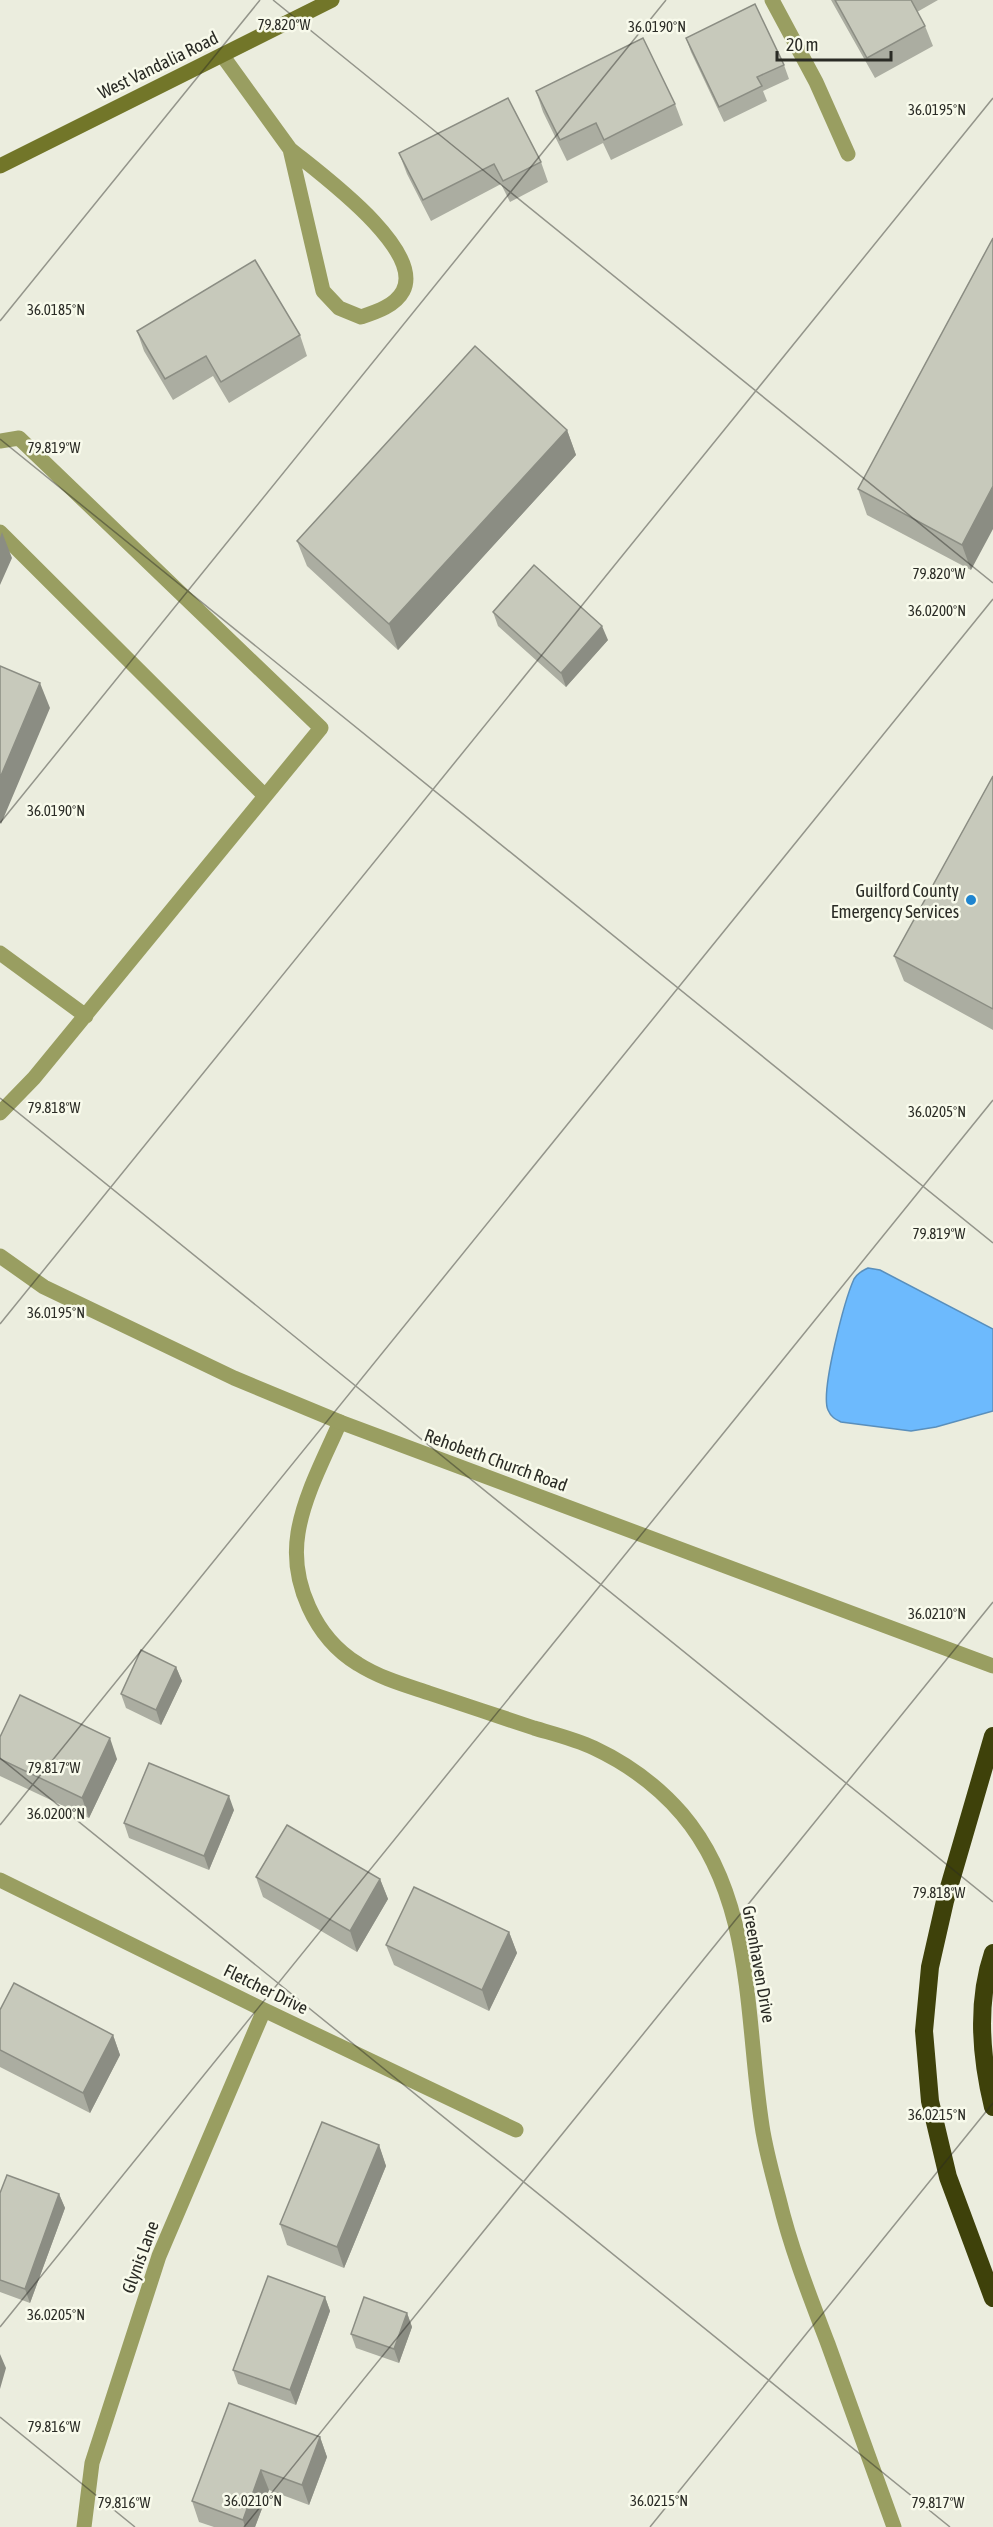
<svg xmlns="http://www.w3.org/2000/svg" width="993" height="2527" viewBox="0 0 993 2527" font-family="'Asap Condensed',sans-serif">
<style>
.water{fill:#6dbafd;stroke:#598fbc;stroke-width:1.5}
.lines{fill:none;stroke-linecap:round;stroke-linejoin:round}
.service{stroke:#999e61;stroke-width:15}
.minor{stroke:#999e61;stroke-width:15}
.tertiary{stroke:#999e61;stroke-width:15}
.secondary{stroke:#727629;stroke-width:15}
.motorway{stroke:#3e410a;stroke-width:18}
.wall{fill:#abada1}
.shaded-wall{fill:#8b8d83}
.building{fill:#c7c9bb;stroke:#8b8d83;stroke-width:1.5}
.ticks{fill:none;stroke:#2a2b25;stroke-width:1.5;stroke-opacity:0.45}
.poi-dot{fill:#1f85d0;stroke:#f8faeb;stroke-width:2}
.labels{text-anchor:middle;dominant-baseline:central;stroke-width:5;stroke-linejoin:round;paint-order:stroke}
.street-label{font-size:18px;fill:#2a2b25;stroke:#f8faeb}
.poi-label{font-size:18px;fill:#2a2b25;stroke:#f8faeb;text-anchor:end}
.ticks-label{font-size:15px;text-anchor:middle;fill:#2a2b25;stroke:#f8faeb;stroke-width:5;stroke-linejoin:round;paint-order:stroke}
</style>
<rect width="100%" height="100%" fill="#ebedde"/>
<path class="water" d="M868,1268L880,1270L993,1329V1411L936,1427L911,1431L841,1422C835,1419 831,1417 828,1410C820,1392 845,1299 854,1279C858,1273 862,1271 868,1268Z"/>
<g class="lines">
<path class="service" d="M772,0L816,82L848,154
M222,55L290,149L323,291L339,308L361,317C376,312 395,306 403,291C425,249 318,172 290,149
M0,441L19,438L321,728L34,1078L0,1113
M0,532L265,796
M0,953L86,1016"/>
<path class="minor" d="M340,1422C325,1457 304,1495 298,1533C290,1582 315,1638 358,1664C380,1678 405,1685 429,1693C464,1705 499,1716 534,1728C554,1734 575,1739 594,1748C628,1764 657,1785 682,1814C756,1901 745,2025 763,2132C767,2154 773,2177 779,2199C791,2249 810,2297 828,2344C850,2405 872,2466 894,2527
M0,1880L264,2010L516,2130
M84,2527L92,2463L159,2256L264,2010"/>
<path class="tertiary" d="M0,1256L44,1287L234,1378L340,1422L993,1666"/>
<path class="secondary" d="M0,166L332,0"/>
<path class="motorway" d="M993,1736L945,1901L930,1967L924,2031L930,2101L948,2177L993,2298
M993,1953C976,2003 981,2058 993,2107"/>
</g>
<path class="wall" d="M831,0H938L917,12L925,26L933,46L875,78Z
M686,38L784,65L789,79L763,91L767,101L724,122L691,52Z
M536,91L675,104L683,125L611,160L603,143L567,161L543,112Z
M399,153L541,162L548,182L510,202L501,184L431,221L407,174Z
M993,238L971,570L867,515L858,489Z
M137,331L300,335L307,356L229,403L213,376L173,400L144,351Z
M567,430L576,455L398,650L307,566L297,541Z
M493,612L608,640L566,687L498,626Z
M993,776V1030L904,981L894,956Z
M176,1667L182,1681L161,1725L126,1708L121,1694Z
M0,1737L117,1759L89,1818L0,1776Z
M234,1810L209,1870L129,1838L124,1823Z
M256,1877L380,1879L388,1899L357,1952L263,1897Z
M509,1932L517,1953L489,2011L394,1965L386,1945Z
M0,2010L113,2035L120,2055L90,2113L0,2067Z
M379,2145L386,2166L344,2268L287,2245L280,2224Z
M0,2193L59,2194L65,2208L30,2303L0,2292Z
M325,2297L330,2311L296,2405L238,2384L233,2370Z
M407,2313L412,2327L399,2363L356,2348L351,2334Z
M320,2437L327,2457L309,2505L269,2490L255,2527H214L199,2522L192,2501Z"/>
<path class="shaded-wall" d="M567,430L576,455L398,650L389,624Z
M993,486V529L971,570L962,545Z
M2,532L12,558L0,585V538Z
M602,626L608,640L566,687L561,673Z
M40,683L50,708L1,824L0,822V778Z
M176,1667L182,1681L161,1725L156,1710Z
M110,1738L117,1759L89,1818L82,1798Z
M229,1796L234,1810L209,1870L204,1856Z
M380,1879L388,1899L357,1952L350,1931Z
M509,1932L517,1953L489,2011L482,1990Z
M113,2035L120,2055L90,2113L83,2093Z
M379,2145L386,2166L344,2268L337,2247Z
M59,2194L65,2208L30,2303L25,2289Z
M325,2297L330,2311L296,2405L290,2390Z
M407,2313L412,2327L399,2363L394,2349Z
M0,2354L6,2368L0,2389Z
M320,2437L327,2457L309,2505L302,2485Z
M261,2470L269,2490L255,2527H245L243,2520Z"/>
<path class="building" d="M835,0H911L925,26L867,58Z
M755,4L784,65L757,77L762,86L719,107L686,38Z
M643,38L675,104L604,140L596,123L560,140L536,91Z
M508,98L541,162L503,181L494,164L423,200L399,153Z
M993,238V486L962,545L858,489Z
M255,260L300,335L221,382L206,356L165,379L137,331Z
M475,346L567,430L389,624L297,541Z
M534,565L602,626L561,673L493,612Z
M0,666L40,683L0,778Z
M993,776V1009L894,956Z
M141,1650L176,1667L156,1710L121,1694Z
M20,1695L110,1738L82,1798L0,1759V1737Z
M149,1763L229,1796L204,1856L124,1823Z
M287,1825L380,1879L350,1931L256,1877Z
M414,1887L509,1932L482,1990L386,1945Z
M14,1983L113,2035L83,2093L0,2050V2010Z
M322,2122L379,2145L337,2247L280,2224Z
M7,2175L59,2194L25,2289L0,2280V2193Z
M268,2276L325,2297L290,2390L233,2370Z
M364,2297L407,2313L394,2349L351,2334Z
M229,2403L320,2437L302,2485L261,2470L243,2520L192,2501Z"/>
<path class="ticks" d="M273,0L993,583M0,321L260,0M0,439L993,1243M0,823L666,0M0,1098L993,1902M0,1324L993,98M0,1758L950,2527M0,1825L993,599M0,2327L993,1100M0,2417L135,2527M244,2527L993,1602M650,2527L993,2103"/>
<circle class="poi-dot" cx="971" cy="900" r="6"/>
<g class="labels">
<g class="street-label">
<text transform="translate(158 65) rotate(-26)">West Vandalia Road</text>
<text transform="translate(496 1460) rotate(20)">Rehobeth Church Road</text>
<text transform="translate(759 1964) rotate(80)">Greenhaven Drive</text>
<text transform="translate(266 1989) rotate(26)">Fletcher Drive</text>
<text transform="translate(140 2257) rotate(-70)">Glynis Lane</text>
</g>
<g class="poi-label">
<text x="959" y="890">Guilford County<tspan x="959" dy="21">Emergency Services</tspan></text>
</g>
</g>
<g class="ticks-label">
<text x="284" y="30">79.820°W</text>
<text x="657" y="32">36.0190°N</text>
<text x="937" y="115">36.0195°N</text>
<text x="56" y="315">36.0185°N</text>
<text x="54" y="453">79.819°W</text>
<text x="939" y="579">79.820°W</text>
<text x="937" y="616">36.0200°N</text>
<text x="56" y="816">36.0190°N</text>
<text x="54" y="1113">79.818°W</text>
<text x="937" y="1117">36.0205°N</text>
<text x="939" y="1239">79.819°W</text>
<text x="56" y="1318">36.0195°N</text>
<text x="937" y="1619">36.0210°N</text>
<text x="54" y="1773">79.817°W</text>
<text x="56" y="1819">36.0200°N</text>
<text x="939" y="1898">79.818°W</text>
<text x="937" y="2120">36.0215°N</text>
<text x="56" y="2320">36.0205°N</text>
<text x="54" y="2432">79.816°W</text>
<text x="253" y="2506">36.0210°N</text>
<text x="659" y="2506">36.0215°N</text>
<text x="124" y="2508">79.816°W</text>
<text x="938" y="2508">79.817°W</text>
</g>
<path d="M777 51v9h114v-9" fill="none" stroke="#2a2b25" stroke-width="3"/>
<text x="786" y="51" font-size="18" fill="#2a2b25" stroke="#f8faeb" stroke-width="4.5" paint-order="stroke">20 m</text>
</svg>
